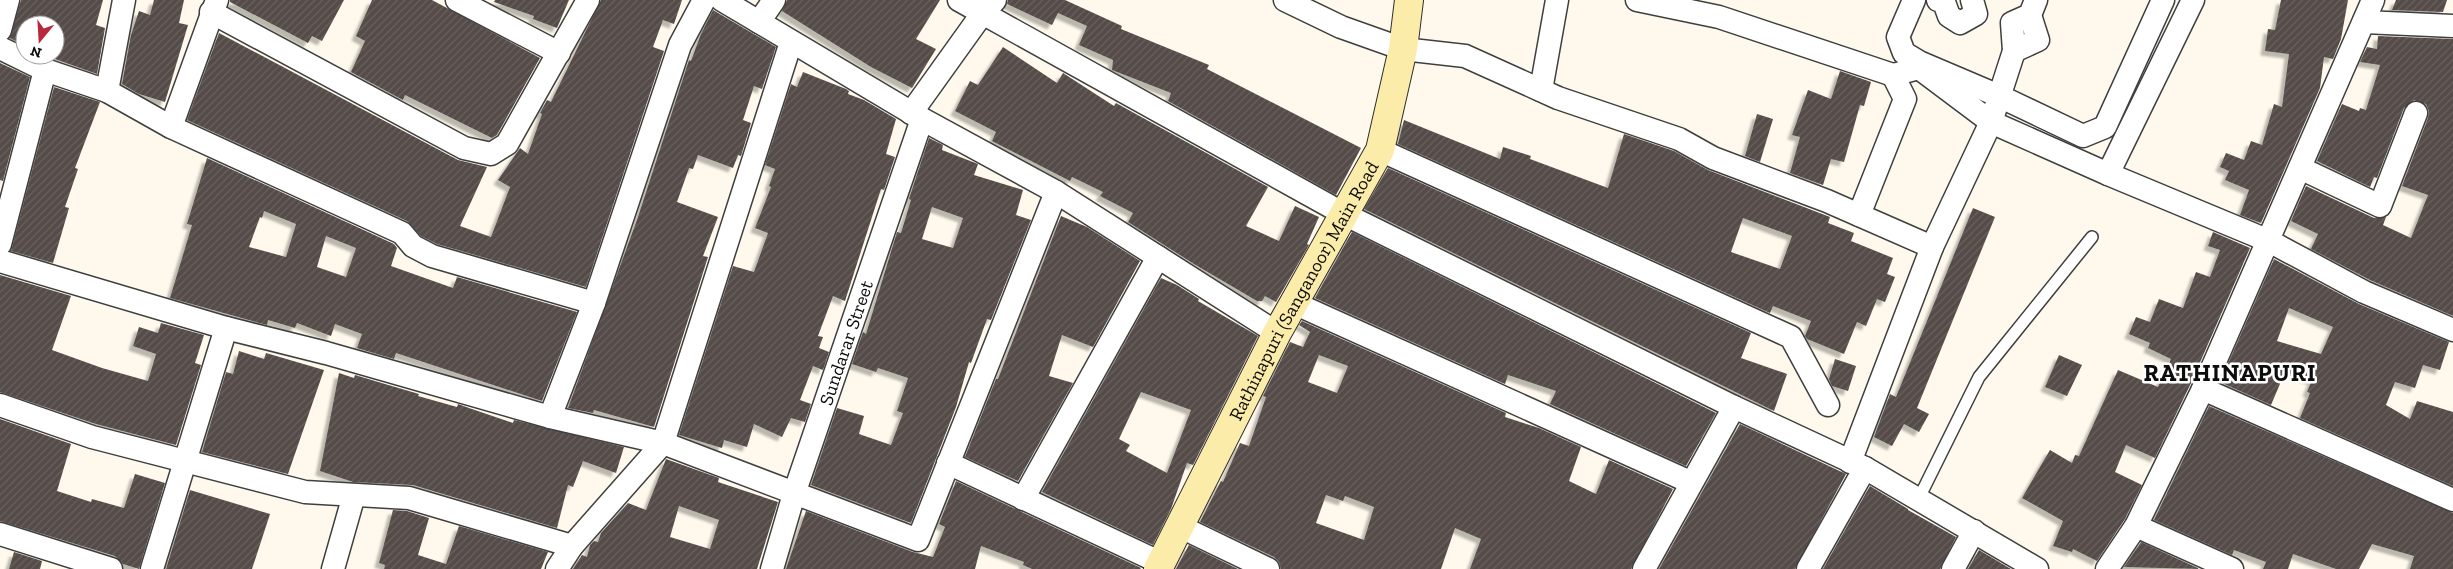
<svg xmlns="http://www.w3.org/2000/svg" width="2453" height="569" viewBox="0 0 2453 569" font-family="'Zilla Slab',serif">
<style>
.building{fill:url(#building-hatch);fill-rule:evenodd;filter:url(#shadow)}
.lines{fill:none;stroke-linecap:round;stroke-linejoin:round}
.lane-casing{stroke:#3f3f3f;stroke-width:14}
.street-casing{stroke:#3f3f3f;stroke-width:25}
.secondary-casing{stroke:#2e2e2e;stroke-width:30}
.lane{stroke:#fff;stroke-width:11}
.street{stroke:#fff;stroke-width:22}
.secondary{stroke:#fceca9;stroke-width:28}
.labels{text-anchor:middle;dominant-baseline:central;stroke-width:5;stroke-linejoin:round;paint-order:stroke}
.street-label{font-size:19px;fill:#0c0c0c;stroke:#fff}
.district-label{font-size:24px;font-weight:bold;letter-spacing:1px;fill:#0c0c0c;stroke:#fff}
</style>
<defs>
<pattern id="building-hatch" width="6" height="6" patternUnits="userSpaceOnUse" patternTransform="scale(1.25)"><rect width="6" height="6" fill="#554c49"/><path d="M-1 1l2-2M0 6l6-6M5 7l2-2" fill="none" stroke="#68615f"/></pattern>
<filter id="shadow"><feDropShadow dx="-4.5" dy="4.5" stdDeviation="1" flood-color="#0004"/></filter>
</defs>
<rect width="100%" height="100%" fill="#fef9ec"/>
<path class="building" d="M21,0H103L96,25L105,28L97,74L44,55H55V25H25V46L10,38Z
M154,0H184L179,23L188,25L165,102L139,94L122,84L131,35L139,11L150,15Z
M230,0H344L322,41L312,36L308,43L230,2Z
M372,0H432L540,58L497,135L492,138L405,95L403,100L351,72L365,41L356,36Z
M495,0H569L557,28L533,19L534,16L494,2Z
M601,0H682L674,24L663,20L653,47L664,51L586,287L437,244L421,236L407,221L187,120L219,33L458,160L487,167L460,226L491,237L510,187L498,180L520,148L528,154L542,114L540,113L547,100L551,102Z
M787,0H940L916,39L936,49L912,88L871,67L782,11Z
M1008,0H1065L1122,26L1121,29L1209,65L1207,69L1361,148L1336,195L1168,101L1171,93L1112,70L1113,60L1079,45L1087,26L1058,13L1052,25L1007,4Z
M2281,0H2348L2341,39L2333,59L2324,57L2320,88L2261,223L2240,215L2249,190L2225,180L2229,171L2220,167L2226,153L2244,160L2251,141L2262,145L2274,104L2282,107L2289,54L2265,51L2268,29L2275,30Z
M2396,0H2447L2443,12L2392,10Z
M713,10L776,47L762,89L754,86L743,120L751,123L741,156L738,155L733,168L698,155L693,169L689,168L677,202L718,217L703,256L708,257L654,427L594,410L593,413L568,408L637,220L689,60L691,61L701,34Z
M2378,36L2453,39V316L2370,280L2311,249L2318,234L2291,221L2306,186L2374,218L2386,217L2383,225L2411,238L2428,195L2402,186L2428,118L2429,111L2426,104L2414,100L2404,108L2377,178L2374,177L2370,187L2317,161L2342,104L2359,111L2360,108L2366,110L2380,65L2360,62L2367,47L2377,49Z
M1003,47L1057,83L1063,73L1114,106L1116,103L1268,187L1246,226L1279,241L1295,206L1319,217L1307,244L1309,245L1276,302L1265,296L1262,301H1257L1194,264L1128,222L1133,213L1100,196L1103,192L1072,177L1070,181L992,141L996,132L955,111L970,81L978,85Z
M0,63L30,77L3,181L0,180Z
M1840,71L1871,82L1864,106L1860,105L1844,162L1831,159L1823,185L1790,173L1800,137L1792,135L1808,90L1831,99Z
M803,72L846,89L849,91L848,94L864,100L896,119L886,154L895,157L884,190L881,189L845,301L833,296L818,336L823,337L819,348L829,352L823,370L813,366L800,400L811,404L805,422L791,418L782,437L754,424L747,447L724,440L722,448L679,435L733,266L754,272L768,233L755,228L771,187L769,186L775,169L765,165L791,84L797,87Z
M54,87L100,102L75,168L78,169L65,207L69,208L53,263L11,251Z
M1757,114L1773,119L1760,162L1745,156Z
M1404,120L1500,159L1503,147L1531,156L1530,159L1608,188L1624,134L1674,151L1708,170L1830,217L1828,223L1854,233L1851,241L1893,258L1887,274L1895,277L1885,302L1877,299L1866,326L1857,322L1844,354L1807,339L1805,336L1811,321L1773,306L1770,313L1398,144ZM1743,218L1792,236L1780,269L1731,252Z
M929,138L943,145L942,150L978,164L974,175L1023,190L1016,215L1031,220L991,320L987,319L971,363L969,362L956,407L911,523L811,485L837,408L864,416L859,434L891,445L903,413L897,411L908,378L878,368L876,372L852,364L863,332L866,334L897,232L901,233L911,200L909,199ZM932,207L963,218L953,248L922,239Z
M207,158L394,244L397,248L391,266L453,288L457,277L577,312L542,401L396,353L394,359L357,348L362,334L335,324L331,336L297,323L295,328L268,320L267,325L170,298L192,225L187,224ZM264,211L296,224L286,257L249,247L260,217L262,218ZM326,236L356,248L346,277L317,267Z
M1388,168L1751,333L1741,358L1787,374L1774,411L1364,209Z
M1973,208L1995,217L1917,408L1929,414L1919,432L1904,424L1892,446L1874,437L1890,394L1896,397Z
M1061,216L1087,227L1140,261L1093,347L1062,335L1049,376L1073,383L1018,481L965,457L996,379H998Z
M1352,232L1716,413L1686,466L1550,404L1556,391L1508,375L1505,384L1315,298Z
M2213,232L2250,248L2191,383L2155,458L2126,445L2115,472L2142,485L2125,519L2097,561L2073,549L2072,552L2053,546L2063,521L2022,498L2050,450L2072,463L2075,455L2079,456L2118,370L2158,387L2171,359L2148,348L2150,343L2129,334L2136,317L2150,322L2159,299L2183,308L2196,272L2210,277L2220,250L2208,246Z
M2274,259L2359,304L2449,342L2440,370L2423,365L2415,388L2395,382L2386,405L2410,419L2417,401L2453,412V486L2300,418L2310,393L2307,392L2312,380L2285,372L2271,405L2220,382ZM2289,308L2333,327L2321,354L2277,341Z
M0,275L71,296L52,350L102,368L148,381L156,354L133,346L139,327L158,333L161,323L204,335L195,363L201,365L176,445L96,424L0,392Z
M1161,278L1177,285L1199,299L1198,301L1258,336L1193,465L1187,463L1171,509L1153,545L1042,492ZM1141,392L1191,410L1167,473L1126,451L1130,445L1119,439Z
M1302,321L1506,413L1505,417L1539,428L1581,447L1569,481L1596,494L1609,460L1673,489L1631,569H1470L1481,539L1455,528L1441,569H1281L1279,562L1274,557L1200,522L1221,481L1223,482L1240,443L1249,446L1266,397L1263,396L1290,342L1303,347L1310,332L1299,325ZM1319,355L1348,366L1337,393L1308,382ZM1326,495L1343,501L1345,496L1374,507L1364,540L1316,523Z
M239,351L264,359L266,353L324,370L288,474L202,452L226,372L233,374Z
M2059,355L2082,365L2067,396L2045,387Z
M1835,359L1856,366L1848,391L1832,386L1829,379Z
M339,373L354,378L355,375L385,384L419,394L418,396L457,407L458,404L469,408L513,423L514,420L624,447L616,473L583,461L573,487L568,485L557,528L413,485L353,482L320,471Z
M2209,406L2453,513V569H2410L2414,556L2372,544L2359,569H2336L2293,554L2288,569H2263L2266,562L2234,550L2232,555L2154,520Z
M0,419L71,444L57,491L91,502L92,499L124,508L135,474L165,483L139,569L123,564L115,556L0,521Z
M1740,424L1846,474L1795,569H1659Z
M666,459L719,478L718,482L778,502L757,569H573L582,555L587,557L590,545L594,541L598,542L601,533L628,503L646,510ZM679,506L719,520L710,549L670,537Z
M956,481L1141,568L1140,569H1032L1023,565L1024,562L981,546L975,569H786L806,511L913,552L933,557L945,527L939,524Z
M1870,486L1908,509V510L1956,537L1940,569H1823Z
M190,490L270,514L252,569H166Z
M393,510L407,511L429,518L418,555L446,564L459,526L548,552L541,569H384L385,565L379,563Z
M2141,542L2200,569L2124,567Z
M1189,545L1238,569H1176Z
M1979,550L2011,569H1968Z
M14,552L42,561L40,569H9Z"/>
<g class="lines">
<g class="lane-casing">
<path id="lane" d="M1918,500L1979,377L2092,237"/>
</g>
<g class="street-casing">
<g id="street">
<path d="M457,0L559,53"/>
<path d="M722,0L922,119L1056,192L1277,333"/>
<path d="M959,0L1344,214L1734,407L1865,468L2037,569"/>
<path d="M1285,0L1341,27L1403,49L1465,56L1558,98L1679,139L1713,158L1827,201L1932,247L1991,122L2108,174L2269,241L2364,292L2453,330"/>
<path d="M1637,0L1719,17L1893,75L1919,68L1991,122L2014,51L2012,23L2030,15L2036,0"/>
<path d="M1914,0L1898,37L1904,53L1919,62L1999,96L2083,136L2105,127L2163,0"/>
<path d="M1938,0L1944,2L1949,16L1960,23L1976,14L1972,0"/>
<path d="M211,12L464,148L491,154L507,144L588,0"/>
<path d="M759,22L774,0"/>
<path d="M2364,22L2453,26"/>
<path d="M0,30L8,0"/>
<path d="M0,48L45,70L107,91L171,127L402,233L413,246L432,256L594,303"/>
<path d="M2014,51L2038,40L2030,15"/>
<path d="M1541,90L1557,0"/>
<path d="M107,91L124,0"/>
<path d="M911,113L982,14L995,0"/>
<path d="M171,127L217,0"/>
<path d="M1380,150L1791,337L1828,405"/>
<path d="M2300,168L2380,206L2416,113"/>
<path d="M2108,174L2193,0"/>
<path d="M1859,215L1905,99L1893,75"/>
<path d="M0,244L45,70"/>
<path d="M0,261L226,328L326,353L550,417L663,443L918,540L1056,192"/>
<path d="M1294,303L1690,482"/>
<path d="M2203,389L2453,500"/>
<path d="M0,405L92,437L305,492L409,498L572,546"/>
<path d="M550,417L594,303L680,45L704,0"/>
<path d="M1850,462L1932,247"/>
<path d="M948,463L1161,563"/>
<path d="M1023,499L1158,257"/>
<path d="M2136,526L2232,569"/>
<path d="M1181,527L1268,569"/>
<path d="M0,534L111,569"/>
<path d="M152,569L226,328"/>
<path d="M333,569L354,495"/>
<path d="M557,569L572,546L663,443L791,42"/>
<path id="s1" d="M772,569L794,494L922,119"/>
<path d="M1644,569L1734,407"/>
<path d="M1808,569L1865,468"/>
<path d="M1953,569L1974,531"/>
<path d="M2107,569L2136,526L2203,389L2373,0"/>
</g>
</g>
<g class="secondary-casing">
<g id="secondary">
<path id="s2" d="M1158,569L1277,333L1380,150L1403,49L1409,0"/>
</g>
</g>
<use href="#lane" class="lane"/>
<use href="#street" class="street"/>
<use href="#secondary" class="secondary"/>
</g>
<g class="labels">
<g class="street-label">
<text stroke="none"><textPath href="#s2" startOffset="314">Rathinapuri (Sanganoor) Main Road</textPath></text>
<text stroke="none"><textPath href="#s1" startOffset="238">Sundarar Street</textPath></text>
</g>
<g class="district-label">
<text x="2230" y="372">RATHINAPURI</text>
</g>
</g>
<g transform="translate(40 40) rotate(198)"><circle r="24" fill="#ffffff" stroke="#9e9e9e"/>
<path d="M0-4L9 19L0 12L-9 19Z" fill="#b8293c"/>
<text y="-8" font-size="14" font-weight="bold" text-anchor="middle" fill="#0c0c0c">N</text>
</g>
</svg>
